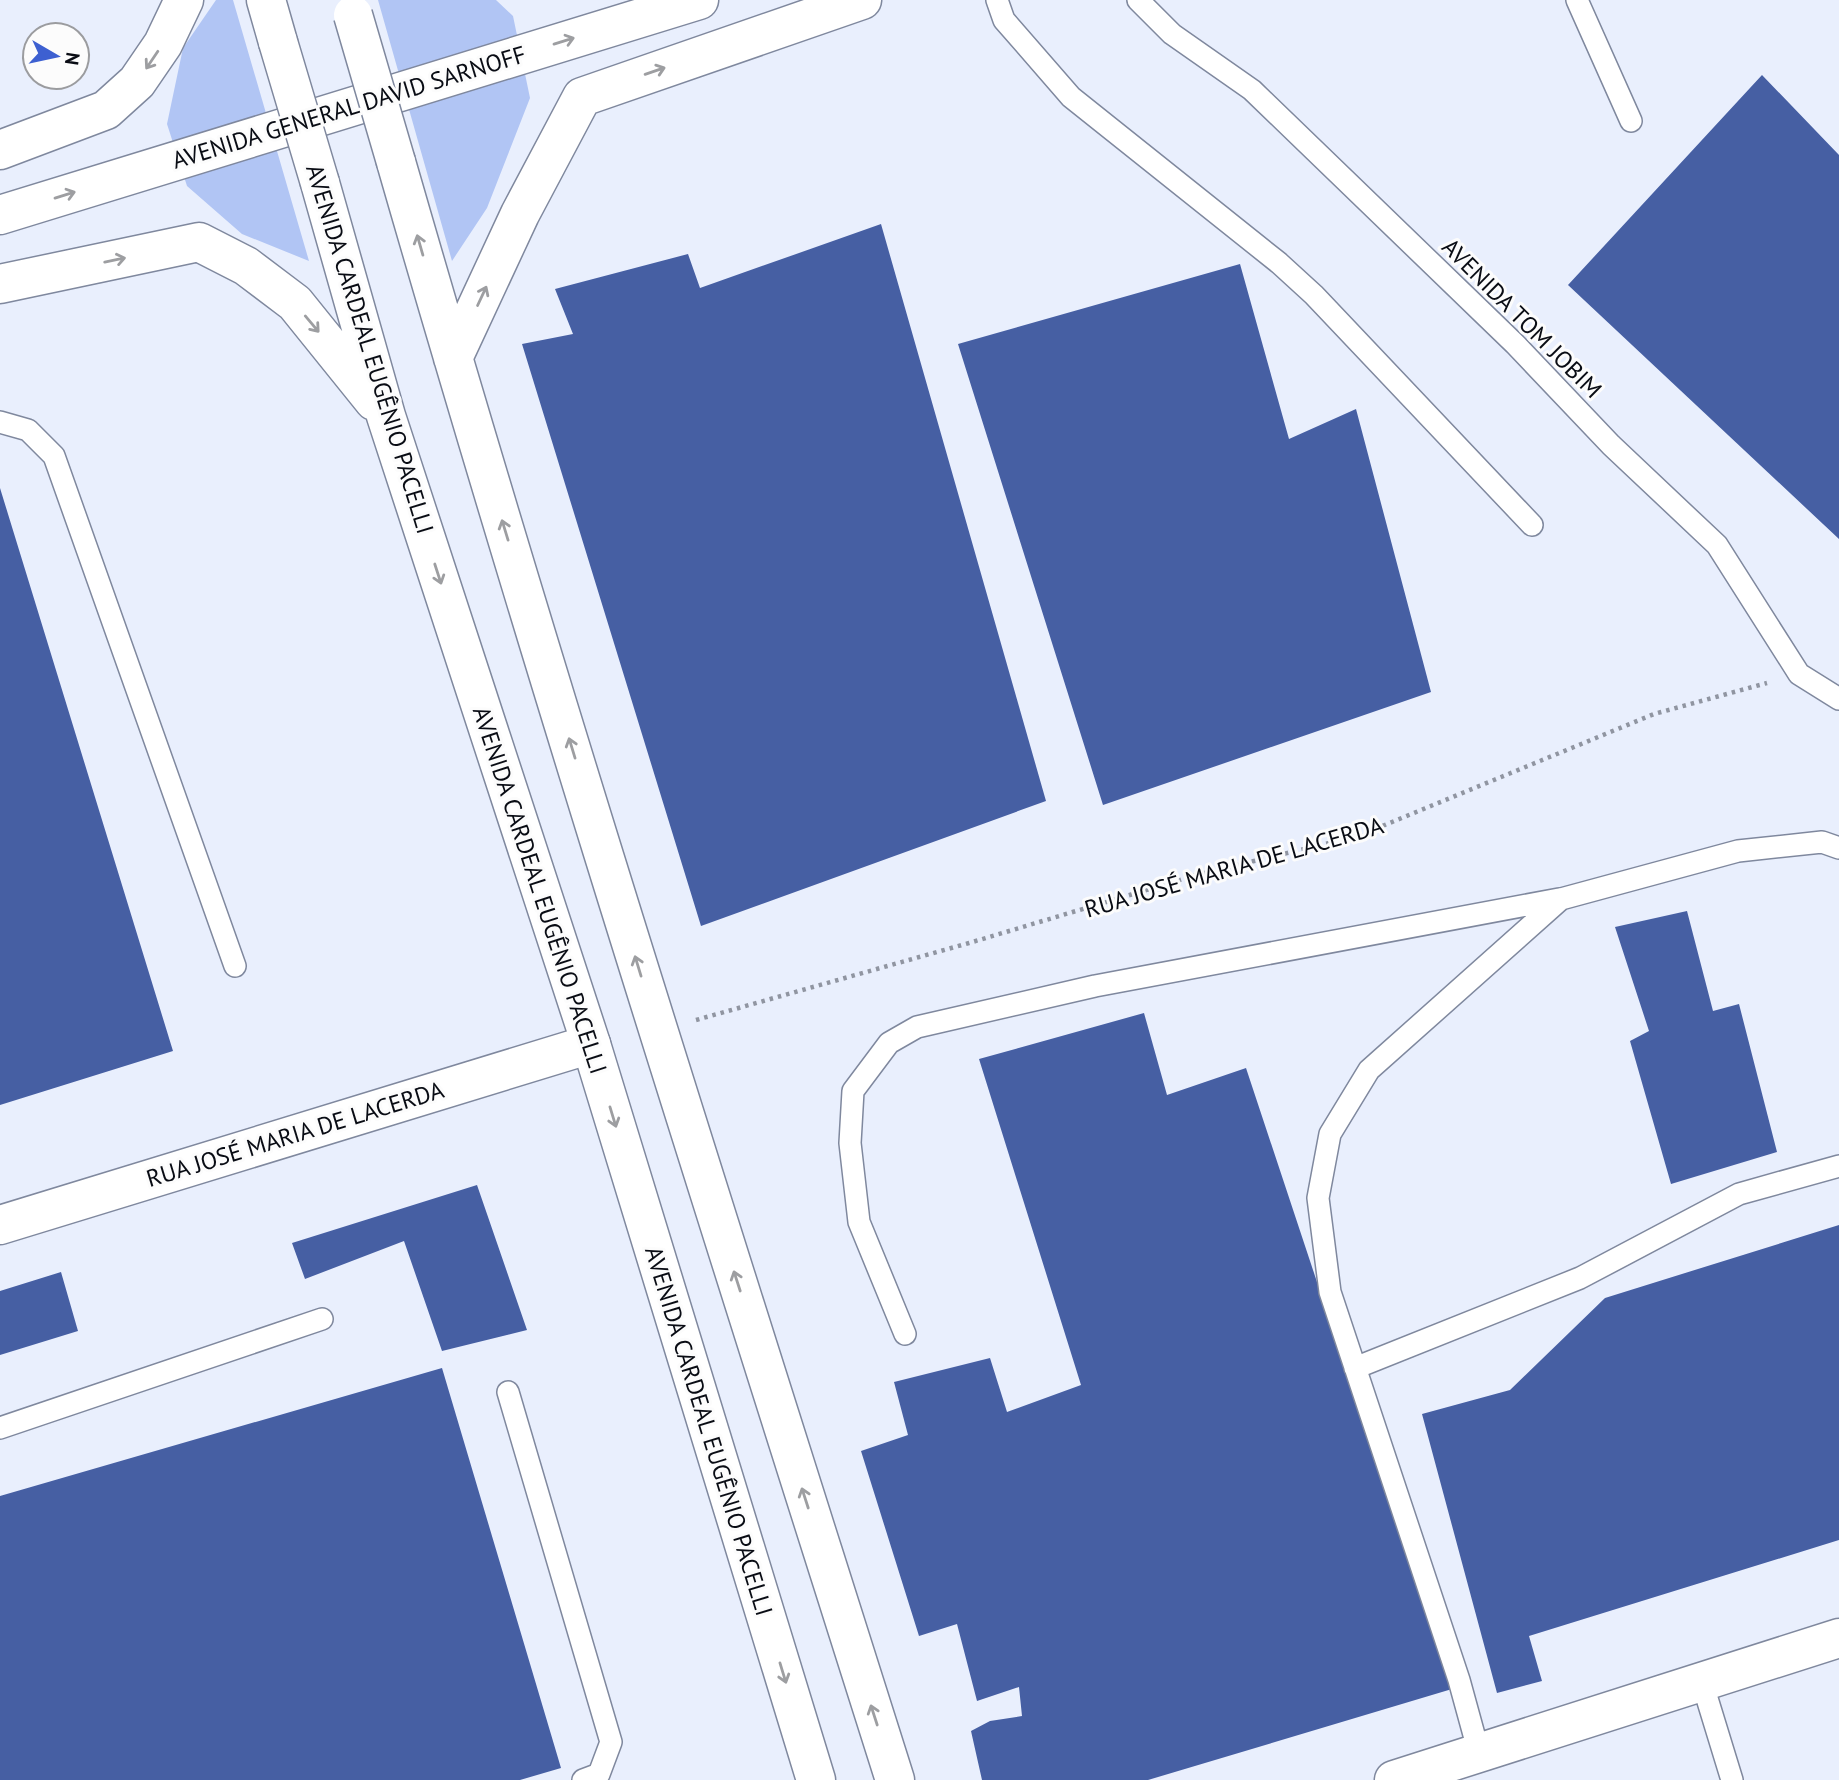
<svg xmlns="http://www.w3.org/2000/svg" width="1839" height="1780" viewBox="0 0 1839 1780" font-family="'PT Sans',sans-serif">
<style>
.green{fill:#b1c5f4}
.building{fill:#465fa3}
.lines{fill:none;stroke-linecap:round;stroke-linejoin:round}
.lane-casing{stroke:#7f889e;stroke-width:24}
.street-casing{stroke:#7f889e;stroke-width:41}
.secondary-casing{stroke:#7f889e;stroke-width:41}
.highway-casing{stroke:#7f889e;stroke-width:41}
.path{stroke:#9095a1;stroke-width:4.5;stroke-dasharray:3.5 5;stroke-linecap:butt}
.lane{stroke:#fff;stroke-width:21}
.street{stroke:#fff;stroke-width:38}
.secondary{stroke:#fff;stroke-width:38}
.highway{stroke:#fff;stroke-width:38}
.highway-bridge-casing{stroke:#7f889e;stroke-width:41;stroke-linecap:butt}
.highway-bridge{stroke:#fff;stroke-width:38}
.oneway{stroke:#9d9ea1}
.labels{text-anchor:middle;dominant-baseline:central;stroke-width:6;stroke-linejoin:round;paint-order:stroke}
.street-label{font-size:24px;fill:#090c14;stroke:#fcfcfc}
</style>
<rect width="100%" height="100%" fill="#e9effd"/>
<path class="green" d="M216,0H233L309,261L242,234L187,186L167,124L183,48Z
M378,0H496L513,16L530,98L487,208L452,261Z"/>
<path class="building" d="M1762,75L1839,155V539L1568,285Z
M881,224L1046,801L701,926L522,344L573,334L555,289L688,254L700,288Z
M1240,264L1289,439L1356,409L1431,692L1103,805L958,344Z
M0,488L173,1051L0,1105Z
M1687,911L1713,1011L1739,1004L1777,1152L1671,1184L1630,1041L1649,1031L1615,927Z
M1144,1013L1167,1095L1246,1068L1452,1689L1148,1780H982L971,1731L990,1721L1022,1716L1019,1687L977,1701L957,1624L919,1636L861,1451L908,1435L894,1382L990,1358L1007,1412L1081,1385L979,1059Z
M477,1185L527,1330L442,1351L404,1241L305,1279L292,1243Z
M1839,1225V1540L1529,1636L1542,1681L1497,1693L1422,1414L1510,1390L1605,1298Z
M61,1272L78,1331L0,1355V1291Z
M442,1368L561,1768L520,1780H0V1496Z"/>
<g class="lines">
<g class="lane-casing">
<path id="lane" d="M997,0L1004,20L1071,97L1279,263L1314,295L1532,525
M1138,0L1172,34L1252,90L1515,344L1611,445L1717,545L1799,674L1839,699
M1577,0L1631,121
M0,422L28,430L54,456L235,966
M905,1334L859,1222L850,1143L853,1091L889,1043L917,1027L1095,986L1559,899
M1355,1368L1580,1278L1739,1194L1839,1166
M508,1392L611,1742L599,1774L583,1780
M0,1428L322,1319
M1702,1682L1732,1780
M1479,1753L1459,1680L1330,1292L1318,1198L1330,1134L1369,1070L1561,899L1738,851L1822,842L1839,848"/>
</g>
<g class="street-casing">
<path id="street" d="M0,1225L591,1044
M1394,1780L1839,1638"/>
</g>
<g class="secondary-casing">
<path id="secondary" d="M0,215L699,0"/>
</g>
<g class="highway-casing">
<path id="highway" d="M266,0L278,42
M0,150L106,110L137,82L163,44L184,0
M396,162C552,704 725,1242 895,1780
M320,183L386,416L591,1044L816,1780
M0,284L199,242L246,266L295,303L374,401
M453,358L520,214L582,97L862,0"/>
</g>
<path class="path" d="M696,1020L969,943L1200,874L1358,836L1654,714L1767,683"/>
<use href="#lane" class="lane"/>
<use href="#street" class="street"/>
<use href="#secondary" class="secondary"/>
<use href="#highway" class="highway"/>
<g class="highway-bridge-casing">
<path id="highway-bridge" d="M353,15L396,162
M278,42L320,183"/>
</g>
<use href="#highway-bridge" class="highway-bridge"/>
</g>
<defs><path id="oneway-shaft" d="M-6 0H5M1.5-3L5.5 0L1.5 3" fill="none" stroke-width="1.6" stroke-linecap="round" stroke-linejoin="round" transform="scale(1.75)"/></defs>
<g class="oneway">
<use href="#oneway-shaft" transform="translate(564 41) rotate(-17)"/>
<use href="#oneway-shaft" transform="translate(152 60) rotate(124)"/>
<use href="#oneway-shaft" transform="translate(655 71) rotate(-19)"/>
<use href="#oneway-shaft" transform="translate(65 195) rotate(-17)"/>
<use href="#oneway-shaft" transform="translate(420 245) rotate(-106)"/>
<use href="#oneway-shaft" transform="translate(115 260) rotate(-12)"/>
<use href="#oneway-shaft" transform="translate(482 296) rotate(-65)"/>
<use href="#oneway-shaft" transform="translate(312 324) rotate(50)"/>
<use href="#oneway-shaft" transform="translate(505 530) rotate(-107)"/>
<use href="#oneway-shaft" transform="translate(438 574) rotate(72)"/>
<use href="#oneway-shaft" transform="translate(572 748) rotate(-107)"/>
<use href="#oneway-shaft" transform="translate(638 966) rotate(-107)"/>
<use href="#oneway-shaft" transform="translate(613 1117) rotate(73)"/>
<use href="#oneway-shaft" transform="translate(737 1281) rotate(-108)"/>
<use href="#oneway-shaft" transform="translate(805 1498) rotate(-108)"/>
<use href="#oneway-shaft" transform="translate(783 1673) rotate(73)"/>
<use href="#oneway-shaft" transform="translate(874 1715) rotate(-108)"/>
</g>
<g class="labels">
<g class="street-label">
<text transform="translate(349 107) rotate(-17)">AVENIDA GENERAL DAVID SARNOFF</text>
<text transform="translate(1522 318) rotate(45)">AVENIDA TOM JOBIM</text>
<text transform="translate(370 349) rotate(73)">AVENIDA CARDEAL EUGÊNIO PACELLI</text>
<text transform="translate(1234 867) rotate(-16)">RUA JOSÉ MARIA DE LACERDA</text>
<text transform="translate(540 890) rotate(72)">AVENIDA CARDEAL EUGÊNIO PACELLI</text>
<text transform="translate(295 1134) rotate(-17)">RUA JOSÉ MARIA DE LACERDA</text>
<text transform="translate(709 1431) rotate(73)">AVENIDA CARDEAL EUGÊNIO PACELLI</text>
</g>
</g>
<g transform="translate(56 56) rotate(99)"><circle r="33" fill="#fcfcfc" stroke="#9b9c9f" stroke-width="2"/>
<path d="M0-5L12 26L0 18L-12 26Z" fill="#3d60d1"/>
<text y="-10" font-size="19" font-weight="bold" text-anchor="middle" fill="#090c14">N</text>
</g>
</svg>
